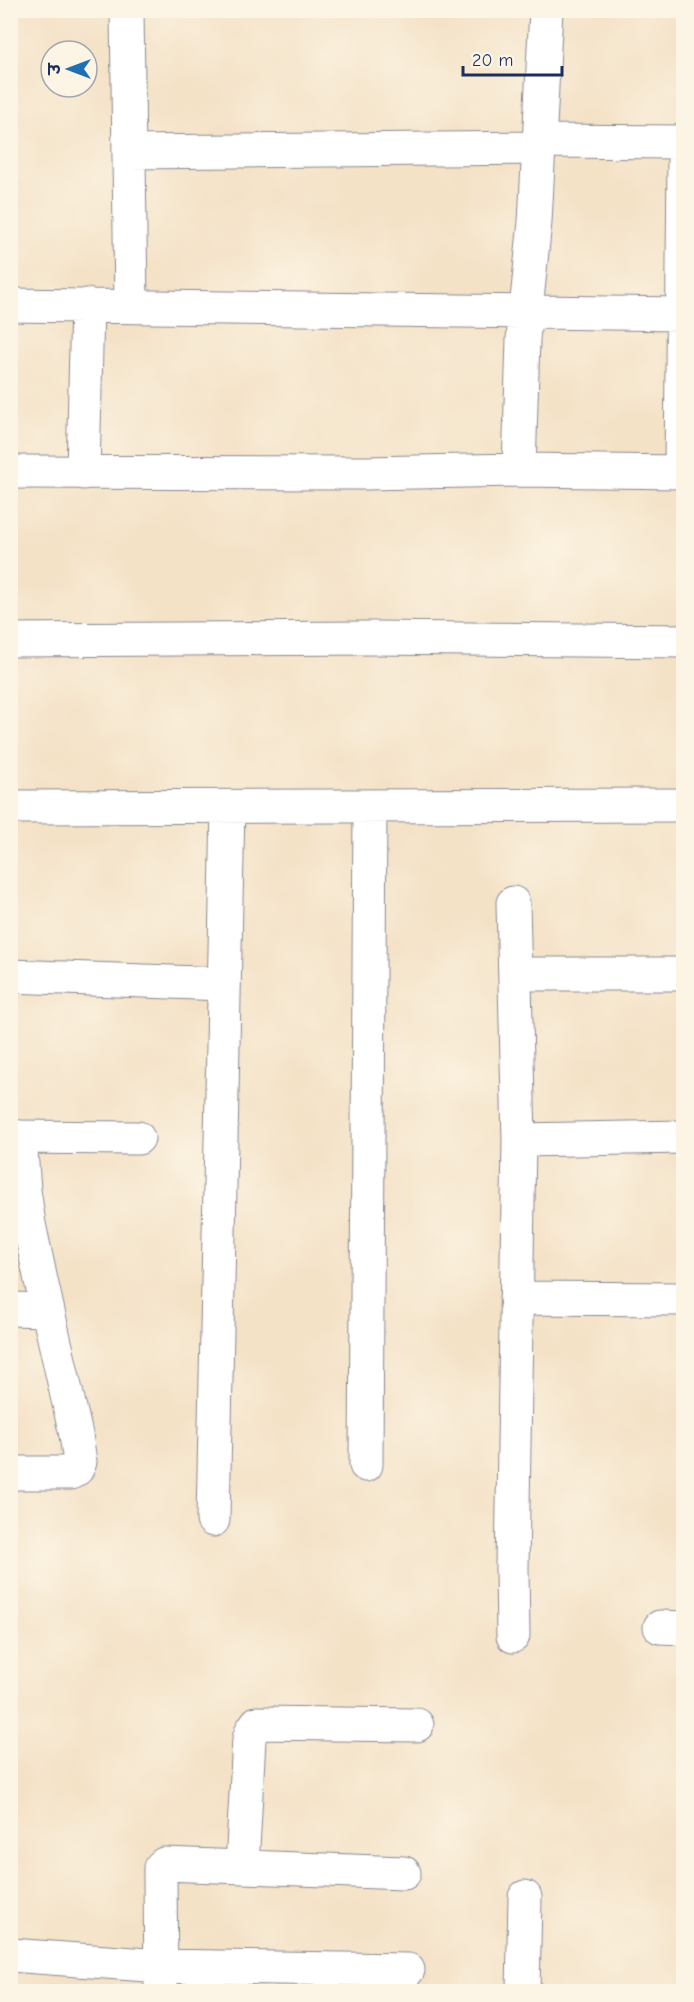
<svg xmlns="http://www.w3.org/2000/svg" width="694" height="2002" viewBox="0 0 694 2002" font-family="'Comic Neue','Playpen Sans Deva',sans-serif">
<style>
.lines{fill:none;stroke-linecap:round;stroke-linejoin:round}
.minor-casing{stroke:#888892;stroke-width:35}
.minor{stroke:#fff;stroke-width:33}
</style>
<rect width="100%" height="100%" fill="#fcf5e5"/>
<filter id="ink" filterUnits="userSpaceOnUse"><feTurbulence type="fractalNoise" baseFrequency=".0167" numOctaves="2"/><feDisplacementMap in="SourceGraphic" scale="12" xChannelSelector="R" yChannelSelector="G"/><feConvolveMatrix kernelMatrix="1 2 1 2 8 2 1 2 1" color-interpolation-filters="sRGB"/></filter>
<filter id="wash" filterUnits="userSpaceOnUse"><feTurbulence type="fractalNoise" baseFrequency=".008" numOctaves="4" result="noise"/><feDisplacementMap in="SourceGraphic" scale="24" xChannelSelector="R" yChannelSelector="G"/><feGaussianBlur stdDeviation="1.35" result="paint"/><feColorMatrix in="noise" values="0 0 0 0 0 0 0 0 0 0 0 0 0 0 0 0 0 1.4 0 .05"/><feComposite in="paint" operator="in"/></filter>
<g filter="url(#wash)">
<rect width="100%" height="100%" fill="#f4e2c7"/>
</g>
<g filter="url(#ink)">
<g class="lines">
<g class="minor-casing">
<path id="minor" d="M127,10L131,305
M539,141L684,142
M129,152L539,148
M10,305L682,314
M519,470L523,339L535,222L546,10
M10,472L365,473L519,470L684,472
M681,472L684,160
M83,473L87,305
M10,640L373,638L684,641
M10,807L684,805
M513,903L519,1140
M515,974H684
M10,976L224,984
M10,1137L138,1138
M516,1298L684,1299
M10,1309L47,1310
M366,1465L370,806
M10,1473H71L77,1469L80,1462L76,1435L42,1285L29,1224L24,1190L20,1137
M213,1520L228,807
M660,1627L684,1628
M513,1636L512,1568L519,1140L684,1137
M242,1866L249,1739L252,1730L257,1723L417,1725
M10,1955L161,1966L408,1970
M161,1992L160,1873V1868L164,1864L404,1873
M523,1992L525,1897"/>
</g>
<use href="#minor" class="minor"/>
</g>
</g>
<rect width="694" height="2002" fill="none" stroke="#fcf5e5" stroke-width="36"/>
<g transform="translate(69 69) rotate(270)"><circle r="28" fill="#fcf5e5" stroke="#a2a6af" stroke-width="1.5"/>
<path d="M0-4.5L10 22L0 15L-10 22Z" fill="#1f6fb2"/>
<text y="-9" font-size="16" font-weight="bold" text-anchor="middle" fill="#1b2f5e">उ</text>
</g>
<path d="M463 66v9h99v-9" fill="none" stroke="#1b2f5e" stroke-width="3"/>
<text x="472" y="66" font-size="18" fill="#1b2f5e" stroke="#fcf5e5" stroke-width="4.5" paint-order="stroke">20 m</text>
</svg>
